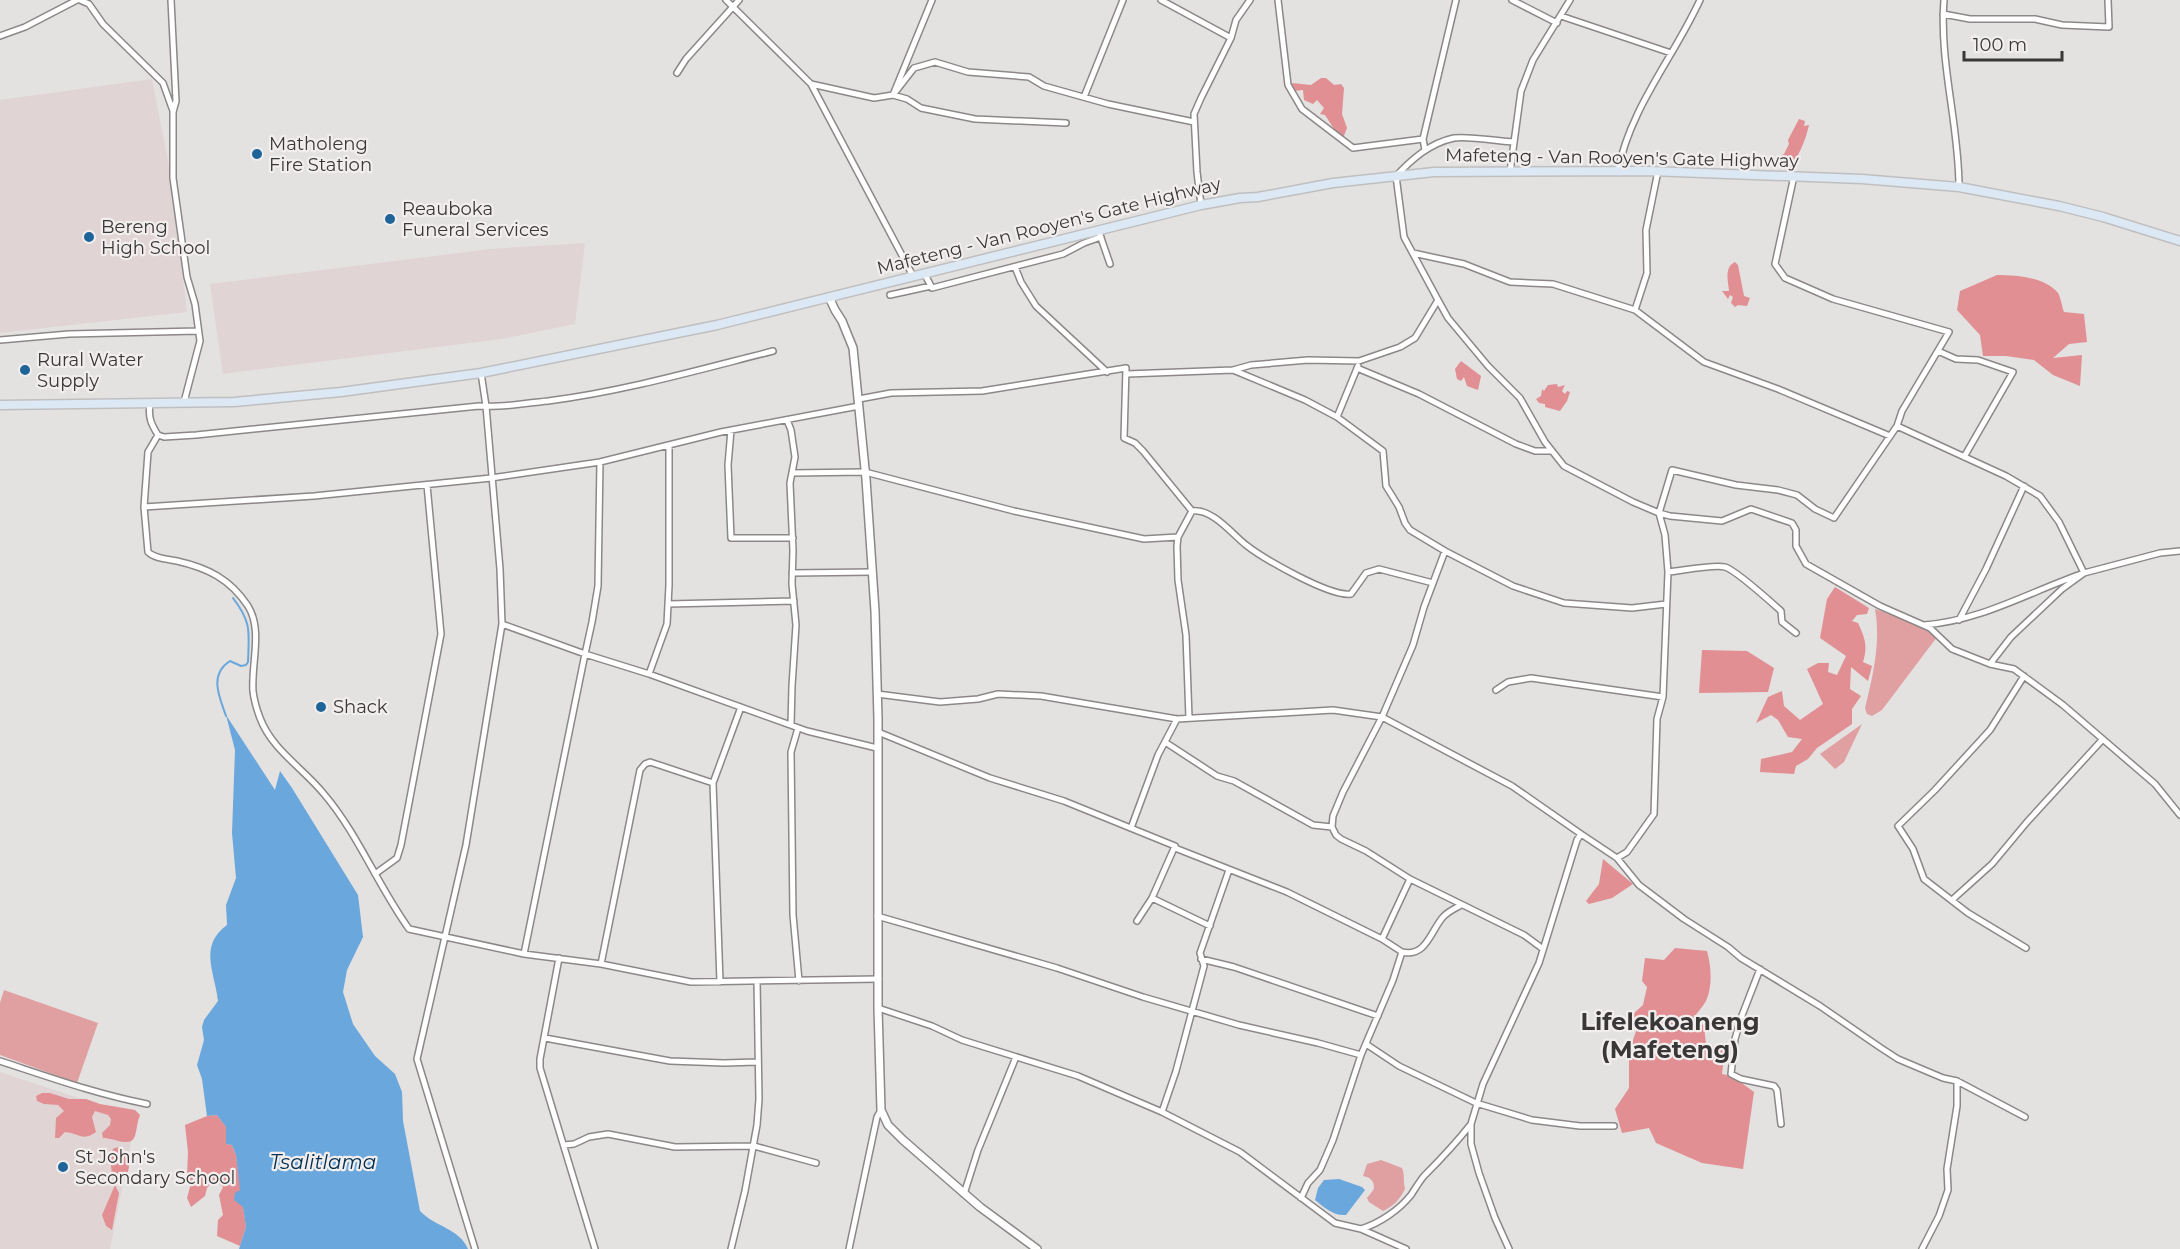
<svg xmlns="http://www.w3.org/2000/svg" width="2180" height="1249" viewBox="0 0 2180 1249" font-family="Montserrat,sans-serif">
<style>
.built{fill:#e1d4d4}
.green{fill:#e0a0a2}
.forest{fill:#e18f93}
.water{fill:#6aa7dc}
.lines{fill:none;stroke-linecap:round;stroke-linejoin:round}
.stream{stroke:#6aa7dc;stroke-width:2}
.minor-casing{stroke:#8c8888;stroke-width:8}
.tertiary-casing{stroke:#8c8888;stroke-width:10}
.primary-casing{stroke:#c0bfbf;stroke-width:11}
.minor{stroke:#fff;stroke-width:5}
.tertiary{stroke:#fff;stroke-width:7}
.primary{stroke:#dce8f4;stroke-width:8}
.poi-dot{fill:#1f6499;stroke:#f2eeee;stroke-width:2}
.labels{text-anchor:middle;dominant-baseline:central;stroke-width:4.5;stroke-linejoin:round;paint-order:stroke}
.poi-label{font-size:18px;fill:#393737;stroke:#f2eeee;text-anchor:start}
.street-label{font-size:18px;fill:#393737;stroke:#f2eeee}
.water-label{font-size:20px;font-style:italic;fill:#002f51;stroke:#f2eeee}
.district-label{font-size:24px;font-weight:bold;fill:#393737;stroke:#f2eeee}
</style>
<rect width="100%" height="100%" fill="#e4e1e1"/>
<path class="built" d="M152,79L168,161L187,312L0,333V100Z
M585,243L575,324L502,339L223,374L210,284L490,249Z
M0,1072L136,1117L110,1249H0Z"/>
<path class="green" d="M1875,609L1924,627L1937,637L1882,710L1872,716L1867,714L1865,708C1873,676 1881,642 1875,609Z
M1862,724L1844,762L1835,769L1820,754Z
M4,990L98,1023L77,1083L0,1055V1003Z
M1381,1160L1402,1168C1405,1175 1403,1181 1405,1189C1400,1199 1394,1206 1383,1211L1369,1202L1367,1198L1374,1189C1374,1180 1371,1178 1363,1176L1367,1164Z"/>
<path class="forest" d="M1321,78H1326L1334,85L1341,84L1344,88L1342,114L1347,128L1343,138L1338,135L1325,115L1320,114L1324,108L1317,100L1313,104L1304,100L1303,90L1294,91L1292,83L1311,85Z
M1799,119L1805,121L1804,126L1809,125C1805,142 1799,157 1787,170L1780,165L1779,157L1784,154L1789,144L1788,140Z
M1735,262L1738,265L1744,296L1750,298L1747,306L1738,305L1735,307L1731,303L1733,297L1730,295L1728,299L1722,291H1729C1728,281 1724,267 1735,262Z
M1997,275C2016,275 2045,277 2058,293C2061,298 2062,307 2064,312L2084,314L2087,342L2069,344L2053,358L2082,355L2080,386L2053,375L2034,360L2006,356H1983L1980,335L1957,310L1960,291Z
M1461,361L1481,376L1478,390L1467,386L1464,377L1461,381L1457,379L1455,369Z
M1557,384L1558,387L1565,385L1562,391L1565,394L1567,391L1570,392L1567,401L1560,411L1545,407V404L1539,403L1536,399L1541,396L1542,389L1544,391L1548,385Z
M1835,587L1869,608L1867,614L1857,615L1852,621L1858,623C1865,638 1868,646 1863,662L1872,666L1868,681L1851,667L1850,689L1861,696L1852,709V724L1817,748L1808,759L1796,766L1794,774L1760,772L1761,759L1792,752L1802,739L1788,737L1778,720L1771,715L1756,723L1768,697L1782,691L1784,706L1800,720L1823,704L1807,669L1818,663H1829L1828,672L1837,675L1846,656L1820,638L1827,599Z
M1702,650L1747,651L1774,668L1768,692L1699,693Z
M1603,859L1633,884L1612,898L1589,904L1586,901L1599,884Z
M1675,948L1707,951C1711,965 1713,986 1706,1001C1702,1008 1696,1013 1692,1022L1695,1025L1699,1021L1704,1026L1706,1044L1725,1050L1722,1074L1732,1076L1754,1092L1743,1169L1702,1163L1656,1143L1649,1128L1622,1133L1615,1109L1629,1088V1051L1639,1023L1632,1015L1643,1005L1647,987L1642,981L1645,958L1664,960Z
M42,1093H50L69,1099H86L100,1104L135,1110L140,1115C137,1122 137,1129 135,1136C130,1149 113,1137 103,1138L102,1133L110,1125L111,1119L108,1115L95,1111L92,1117L96,1132C82,1142 79,1133 65,1132L59,1138H55L56,1118L64,1111L58,1105L44,1104L37,1101L36,1096Z
M217,1115L226,1127V1144L232,1145L236,1155L246,1227L240,1246L217,1236L218,1220L223,1215L219,1195L223,1187L214,1180L207,1188L205,1196L191,1207L187,1198L190,1187L187,1176L188,1152L185,1125L207,1116Z
M121,1147C131,1157 133,1174 119,1181L112,1176L110,1154L114,1148Z
M115,1185L119,1193L112,1230L106,1226L102,1215Z"/>
<path class="water" d="M226,715L275,790L280,771L292,788L358,895L363,937L347,970L343,992L353,1024L375,1056L395,1074L402,1092L403,1121L420,1211C435,1227 459,1228 468,1249H239L246,1227L243,1207L234,1200L235,1193L240,1190L236,1155L232,1145L226,1144V1127L217,1115L207,1116L202,1079L197,1065L204,1040L202,1027L204,1020L218,1001C215,973 198,946 227,925L226,905L236,878L232,833L235,750Z
M1339,1179L1362,1187L1365,1190L1346,1215C1333,1216 1324,1207 1315,1200L1318,1188L1324,1180Z"/>
<g class="lines">
<path class="stream" d="M226,716C220,698 208,675 230,661L241,666L246,665L248,662C249,632 252,623 233,598"/>
<g class="minor-casing">
<path id="minor" d="M80,0L89,4L103,24L163,83L173,111
M171,0L176,101L173,112V178L187,277L195,304L200,341L184,402
M726,0L811,84L913,276
M932,0L893,95L907,99L921,108L975,119L1066,123
M1161,0L1231,38
M1278,0L1288,85L1302,109L1353,148L1423,139
M1512,0L1557,23
M1944,0C1939,63 1959,124 1959,187
M1943,14L1970,19H2035L2062,25L2109,27L2108,0
M1561,16L1671,53
M0,36L25,27L77,0
M677,73L686,59L739,0
M811,84L874,98L893,95L914,68L935,62L968,72L1029,77L1044,86L1108,104L1194,122
M1084,97L1123,0
M1425,150L1423,139L1456,0
M1618,171C1630,108 1674,57 1700,0
M1510,172L1521,91L1533,60L1570,0
M1794,176L1775,264L1785,278L1833,299L1949,332L1902,411L1897,426L1834,518L1815,509L1797,495L1778,490L1736,485L1672,470L1659,513L1670,516L1722,521L1751,509L1792,523L1796,530V546L1806,564L1880,606L1930,628L1952,649L1990,664L2014,669L2063,705L2155,784L2180,815
M1201,205L1197,172L1194,114L1201,98L1231,38L1236,20L1250,0
M1100,235L1110,264
M1413,253L1464,264L1510,282L1553,284L1635,310L1704,362L1778,389L1890,436
M1015,267L1021,282L1036,306L1107,372
M924,273L932,288L1063,254L1084,243L1101,237
M890,295L931,286
M1635,310L1647,273L1646,230L1658,171
M0,340L69,334L198,331
M1938,351L1956,359L1978,360L2013,372L1964,457
M1357,368L1419,394L1516,444L1535,451H1552
M1233,370L1251,365L1308,360L1359,361L1400,347L1415,338L1438,300
M481,373L486,406L500,569L502,624L585,654L524,954
M1127,374L1233,370L1305,400L1337,417L1383,451L1386,486L1399,507L1405,523L1410,530L1445,551L1513,586L1564,603L1632,608L1666,604
M859,399L891,393L982,391L1126,368L1124,438L1135,443L1143,451L1192,511
M150,404C148,417 151,424 158,435L164,437L196,435L479,406C502,408 525,403 548,401C625,391 698,370 773,351
M1337,417L1358,366
M787,420L791,430L795,457L790,483L793,550L792,584L796,625L792,686L791,725
M1897,426L2006,476L2040,496L2059,522L2084,573C2031,591 1981,621 1924,625
M731,430L728,465L731,538H793
M158,435L148,452L144,507L148,552C155,559 168,559 177,561C208,568 230,579 248,606C263,630 251,664 253,691C254,700 257,710 260,718C272,750 303,768 324,794C358,834 378,886 409,929L524,954L601,964L691,982L879,979
M600,462L598,586L592,622L585,654L649,674L807,731L877,748
M792,473L865,472L1014,511L1144,539L1178,537
M144,507L314,496L491,478L600,462L721,432L859,406
M1192,511C1212,508 1232,534 1246,545C1264,559 1330,597 1351,594L1366,573L1379,569L1433,583
M1445,551L1424,607L1413,645L1382,717L1343,792L1333,816L1332,827L1336,835L1341,839L1366,851L1410,879L1524,935L1543,949
M1668,572C1680,571 1714,564 1725,567C1735,570 1771,602 1781,611L1782,622L1796,633
M792,573L872,572
M668,604L794,601
M1959,620L1986,569L2024,486
M1990,664L2011,637L2062,589L2084,573L2160,553L2180,551
M649,674L667,624L669,585V445
M2024,676L1990,730L1935,790L1898,826L1913,849L1924,879L1968,913L2026,948
M1496,690L1508,682L1531,678L1663,697
M877,694L940,702L978,699L998,694L1041,696L1177,719L1333,710L1382,717L1512,786L1581,834
M1189,718L1186,635L1178,580L1177,546L1178,537L1192,511
M798,728L791,752L793,915L799,981
M878,732L990,778L1064,801L1175,846L1152,898L1137,921
M1165,742L1217,776L1234,781L1313,825L1332,827
M1131,828L1158,755L1177,719
M1175,848L1287,892L1382,939
M1617,858L1639,885L1684,919L1728,947L1741,958L1820,1006L1881,1048L1898,1059L1943,1078L1957,1081L2025,1117
M375,874L397,858L401,845L441,634L427,485
M1152,898L1210,926
M1952,900L1992,864L2027,822L2102,740
M877,916L1057,968L1143,997L1239,1025L1318,1043L1361,1055
M1402,952L1382,939L1410,879
M559,958L540,1059V1068L595,1249
M1201,959L1234,967L1378,1016
M601,964L640,770L645,764L650,762L713,783
M1760,969L1741,1018L1735,1039L1731,1074L1741,1079L1774,1086L1777,1090L1781,1124
M720,982L713,783L741,707
M878,1008L932,1026L962,1040L1078,1076L1162,1112L1240,1152L1335,1223L1361,1229L1406,1249
M545,1038L670,1061L724,1063L757,1062
M1366,1044L1399,1066L1476,1103L1532,1120L1580,1126H1614
M0,1061C49,1077 96,1094 147,1104
M1162,1112L1176,1071L1204,966L1200,953L1229,870
M564,1145L574,1144L589,1137L608,1134L675,1147L754,1146L816,1163
M964,1194L978,1150L1016,1057
M1301,1198L1308,1183L1320,1170L1333,1140L1361,1055L1393,980L1402,952C1427,958 1431,929 1444,916C1449,911 1456,908 1461,905
M1361,1229C1380,1223 1399,1210 1411,1195C1415,1189 1419,1182 1424,1176C1441,1159 1456,1143 1471,1124
M475,1249L417,1059L466,845L502,624
M731,1249L745,1191L757,1125L759,1099L757,981
M849,1249L877,1117L881,1110
M1509,1249L1495,1218L1479,1173L1471,1144V1124L1483,1084L1539,963L1577,840L1581,834L1617,858L1627,852L1654,814L1657,719L1663,697L1668,572L1665,535L1659,513L1633,502L1564,466L1545,442L1520,398L1488,366L1448,318L1438,300L1404,237L1396,176C1412,159 1430,143 1454,138C1468,136 1498,141 1514,142
M1922,1249L1939,1216L1948,1190L1947,1169L1957,1106V1081"/>
</g>
<g class="tertiary-casing">
<path id="tertiary" d="M829,297L835,310L842,321L853,348L866,479L875,611L878,719V1008L881,1110L888,1125L903,1140L980,1207L1037,1249"/>
</g>
<g class="primary-casing">
<path id="primary" d="M0,405L234,402L341,392L481,373L717,325L1201,205L1240,198L1258,197L1333,183L1434,172L1650,171L1862,179L1959,187L2059,206L2103,217L2180,241"/>
</g>
<use href="#minor" class="minor"/>
<use href="#tertiary" class="tertiary"/>
<use href="#primary" class="primary"/>
</g>
<g class="poi-dot">
<circle cx="257" cy="154" r="6"/>
<circle cx="390" cy="219" r="6"/>
<circle cx="89" cy="237" r="6"/>
<circle cx="25" cy="370" r="6"/>
<circle cx="321" cy="707" r="6"/>
<circle cx="63" cy="1167" r="6"/>
</g>
<g class="labels">
<g class="poi-label">
<text x="269" y="144">Matholeng<tspan x="269" dy="21">Fire Station</tspan></text>
<text x="402" y="209">Reauboka<tspan x="402" dy="21">Funeral Services</tspan></text>
<text x="101" y="227">Bereng<tspan x="101" dy="21">High School</tspan></text>
<text x="37" y="360">Rural Water<tspan x="37" dy="21">Supply</tspan></text>
<text x="333" y="707">Shack</text>
<text x="75" y="1157">St John's<tspan x="75" dy="21">Secondary School</tspan></text>
</g>
<g class="street-label">
<text transform="translate(1622 158) rotate(1)">Mafeteng - Van Rooyen's Gate Highway</text>
<text transform="translate(1049 226) rotate(-14)">Mafeteng - Van Rooyen's Gate Highway</text>
</g>
<g class="water-label">
<text x="323" y="1162">Tsalitlama</text>
</g>
<g class="district-label">
<text x="1670" y="1021">Lifelekoaneng<tspan x="1670" dy="28">(Mafeteng)</tspan></text>
</g>
</g>
<path d="M1964 51v9h98v-9" fill="none" stroke="#393737" stroke-width="3"/>
<text x="1973" y="51" font-size="18" fill="#393737" stroke="#f2eeee" stroke-width="4.5" paint-order="stroke">100 m</text>
</svg>
